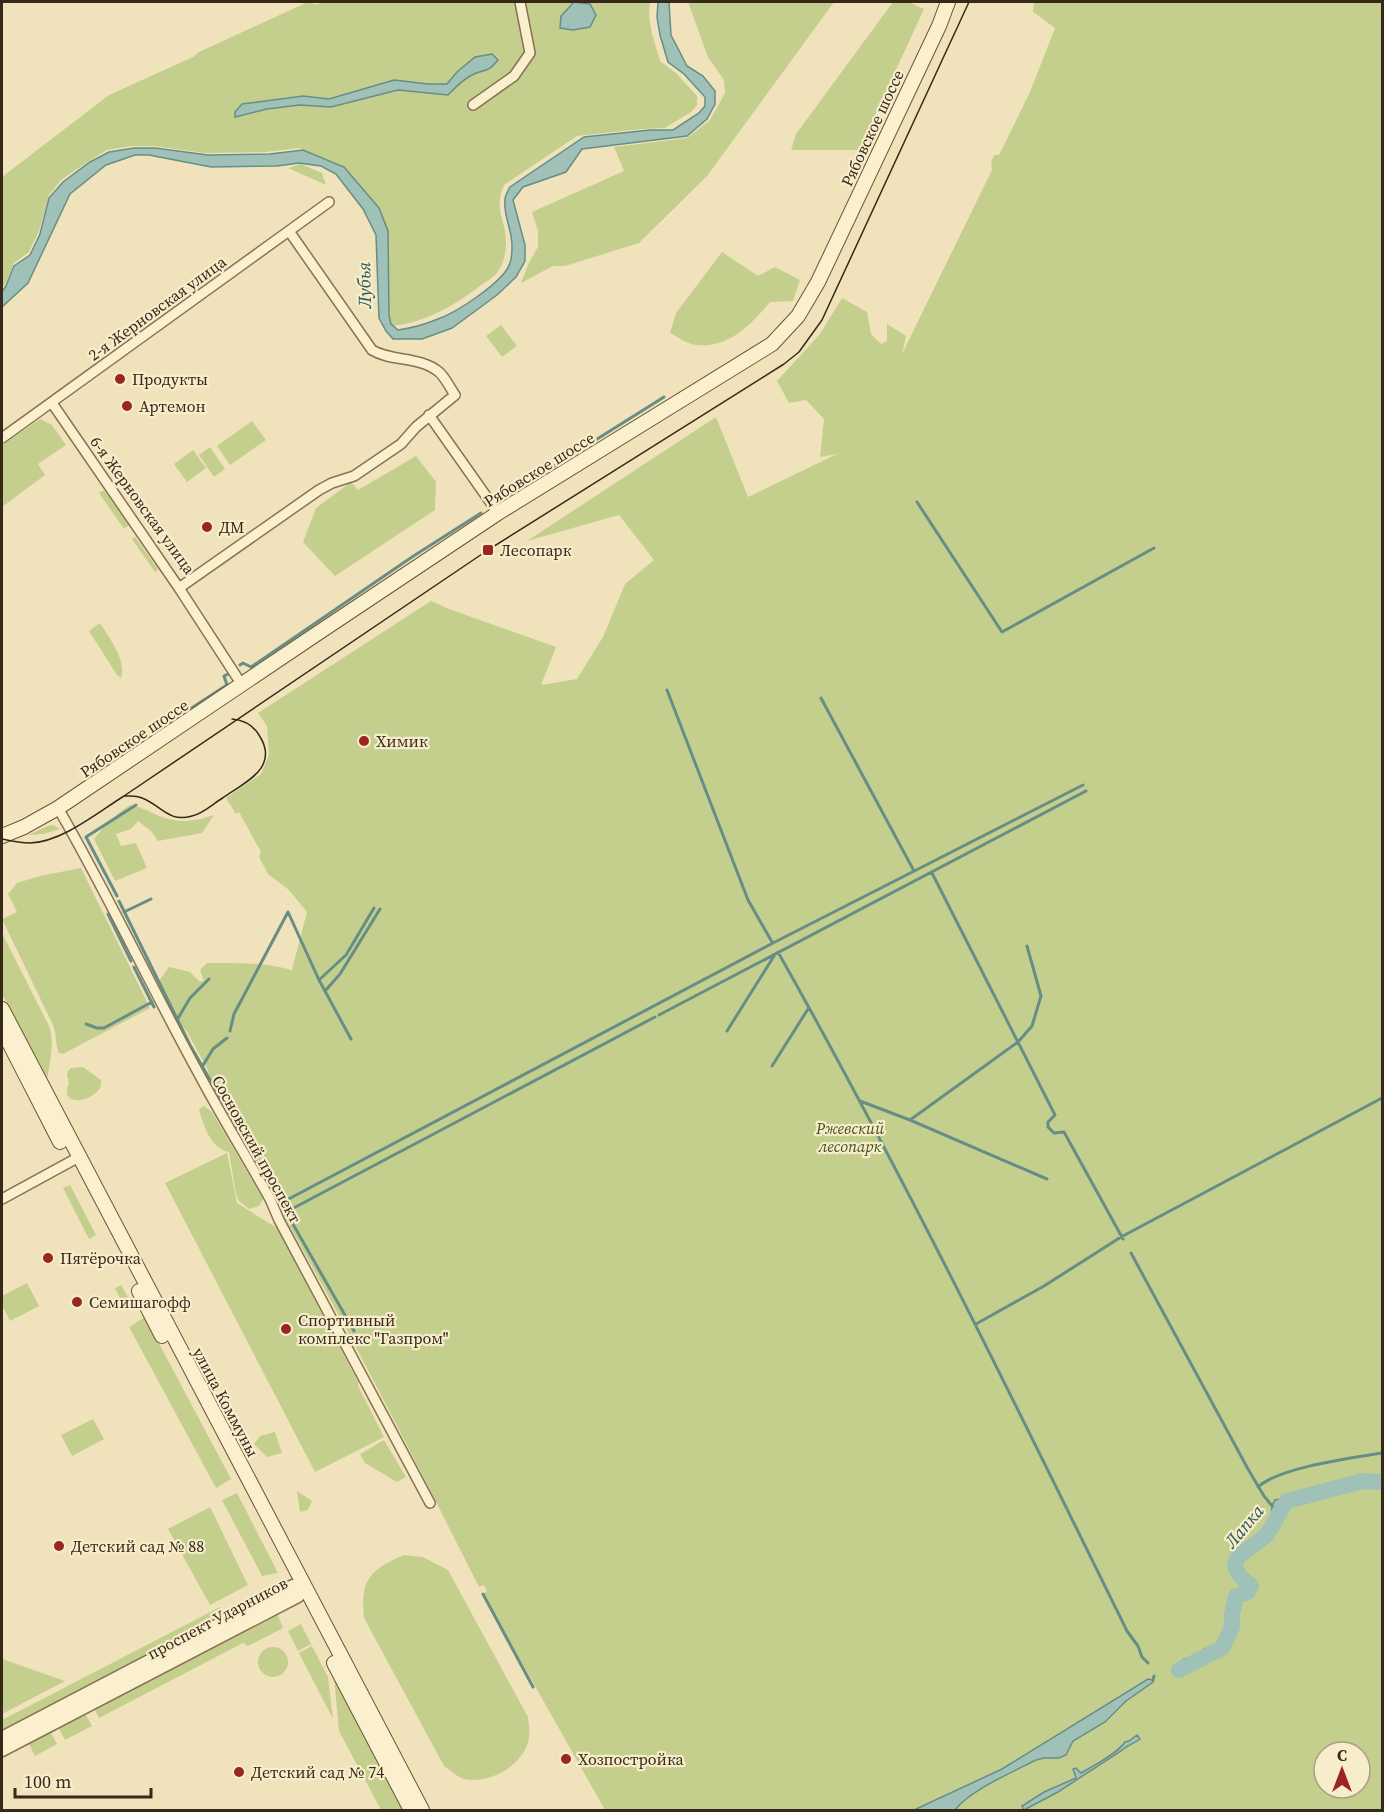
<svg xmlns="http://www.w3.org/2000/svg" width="1384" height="1812" viewBox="0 0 1384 1812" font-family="'Source Serif 4',serif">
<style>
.green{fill:#c4cf8e;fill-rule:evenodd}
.water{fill:#9fc1b8;stroke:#678e86;stroke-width:1.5}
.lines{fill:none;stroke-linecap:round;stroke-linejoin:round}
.stream{stroke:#678e86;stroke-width:3}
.river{stroke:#9fc1b8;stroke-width:16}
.minor-casing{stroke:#887254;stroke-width:12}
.tertiary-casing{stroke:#887254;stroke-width:15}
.secondary-casing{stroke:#6a5337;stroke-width:16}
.minor{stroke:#fbf0ce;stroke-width:9}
.tertiary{stroke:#fbf0ce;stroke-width:12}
.secondary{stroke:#fbf0ce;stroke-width:14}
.tram{stroke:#36291a;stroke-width:1.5}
.poi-dot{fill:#9b2520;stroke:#f7edcb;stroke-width:2}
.labels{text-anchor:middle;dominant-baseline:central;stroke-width:4.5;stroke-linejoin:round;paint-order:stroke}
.street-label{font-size:16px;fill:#36291a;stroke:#f7edcb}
.poi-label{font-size:16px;fill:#36291a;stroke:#f7edcb;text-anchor:start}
.park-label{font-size:16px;font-style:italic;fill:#44541f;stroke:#f7edcb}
.water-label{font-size:18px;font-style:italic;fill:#285756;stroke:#f7edcb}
</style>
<rect width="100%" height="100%" fill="#f0e3bb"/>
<path class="green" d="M308,2H312L314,5L326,2H650L649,16L652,34L660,61L676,73L697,96V105L691,112L665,128L642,129L577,136L504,185C493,210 506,219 506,243C506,255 503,265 496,274C492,278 486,282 481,285C456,305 426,322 393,326L386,320L383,228L350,176L340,165L299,148L266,152L205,153L153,146H132L107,150L89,161L62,179L49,195L39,231L29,252L14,263L6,283L2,288V177L109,95L193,57L199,52Z
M688,2H834L707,176L639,243L565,266H553L521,283L529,263L538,247V231L532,212L624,171L614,147L687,138L710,120L725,93L724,80L708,57Z
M893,2H909L924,9L859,150H791L796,134Z
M1037,2H1382V1810H605L483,1594L487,1591L484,1585L479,1587C416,1462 353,1337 283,1215L285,1214L278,1201L268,1191L217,1098L207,1068L186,1030L170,1013L159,981L169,967L190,972L199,981H204L200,970L207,963C235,963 265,962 292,970L307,912L289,890L268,874L259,857L261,852L239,812L236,814L226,798L261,774L269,755L267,726L258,713L431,601L449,609L556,647L541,685L577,679L603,637L625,584L654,560L619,515L527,541L716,417L748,497L837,454L820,457L824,419L806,400L789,403L777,381L820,334L842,298L867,312L871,334L881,344L887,341V324L906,336L902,354L992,170L991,162L994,155H999L1030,92L1055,28L1033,12L1034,3ZM1324,1752H1360V1788H1324Z
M301,164L322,173L326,185L288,168Z
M722,252L758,276L775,267L800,280L793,301L770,302C751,325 728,349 696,345C687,344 678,337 670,333L676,313Z
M501,325L517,346L502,357L486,336Z
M40,419L52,425L66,445L38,464L45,475L2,507V445Z
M252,421L266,440L230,465L217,446Z
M210,447L225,469L214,477L199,455Z
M193,450L206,468L187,482L174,464Z
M416,456L436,482L435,510L335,576L303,542L316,508L351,482L358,490Z
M104,490L129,525L124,529L99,493Z
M135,537L158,569L155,572L132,539Z
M100,623C109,637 127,661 121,678L117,675L89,631Z
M130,805C141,807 148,811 157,815C178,824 193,822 214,815L202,833L158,841L151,831L138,821L131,829L116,834L121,846L136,843L147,868L115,881L94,839C105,825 115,815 130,805Z
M53,825L60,829L43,834L28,835L48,826Z
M81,868L150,1008L63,1054L59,1053C55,1045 57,1034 53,1025L2,919L17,912L8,894L17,883L40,876Z
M2,933L49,1026C55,1044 50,1061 47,1079L2,994Z
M83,1067L101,1080C106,1099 56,1112 69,1083L67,1075L68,1071L71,1068Z
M204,1106L212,1112L263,1199L259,1206L249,1209L239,1201L236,1194L229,1152C211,1149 203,1125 199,1109Z
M227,1153L237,1203L277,1228L358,1382V1386L384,1437L315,1472L165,1183Z
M70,1185L96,1235L89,1239L63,1188Z
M27,1283L39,1306L10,1321L2,1305V1296Z
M121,1285L132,1304L125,1308L115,1288Z
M145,1317L231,1479L216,1488L129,1327Z
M93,1419L104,1439L72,1456L61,1435Z
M275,1432L282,1453L267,1457L254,1444L260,1436Z
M384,1440L406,1477L397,1482L365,1463L360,1454Z
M297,1491L312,1501L308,1510L300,1512Z
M237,1493L278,1573L262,1576L222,1500Z
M210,1507L248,1585L210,1605L168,1529Z
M404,1555L423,1557L448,1570L528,1717C529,1726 531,1737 527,1745C519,1768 487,1784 464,1779C457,1777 450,1770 444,1766L364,1618C360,1580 370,1569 404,1555Z
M220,1607L223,1612L205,1622L207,1627L2,1734V1720Z
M277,1613L283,1628L248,1646L243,1643L99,1718L94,1708Z
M301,1624L311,1644L298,1651L288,1631Z
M312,1646L328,1677L333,1719L299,1653Z
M258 1662a15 15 0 1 1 30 0a15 15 0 1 1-30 0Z
M2,1659L65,1681L2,1714Z
M334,1677L404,1810H381L339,1731Z
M85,1713L92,1726L65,1740L58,1727Z
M50,1731L57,1744L35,1756L28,1742Z"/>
<path class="water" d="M574,2L590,4L596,15L590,27L573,30L560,28L561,16Z
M658,2H669L671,35L687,66L703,76L715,91V104L707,119L687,136L582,149L566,172L523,187L513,200L525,245V261L516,277L497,295L452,328L422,339H393L386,331L379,318L376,235L363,209L336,174L321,166L299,163L277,166L211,167L149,155H135L106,165L70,194L28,283L2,307V292L6,286L14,266L30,255L40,234L49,198L63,182L90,162L109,152L134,148H155L208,155L270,154L303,150L344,167L379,208L388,231L389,315L391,324L398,330C412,328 426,324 438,319C457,312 504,282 510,263C512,258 512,250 512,245C512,230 503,214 505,200C505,195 508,191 510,187L584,137L650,130H673L699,113L705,106V97L684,74L668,62L660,35L657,17Z
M492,54L498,60C487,74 485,68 472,75C462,80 456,87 448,95L398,90L331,107L300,105L267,109L235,117V112L242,104L303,96L329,99L394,80L428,84H447L457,72L475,57Z
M1285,1498L1293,1500C1290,1510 1284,1515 1275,1520C1271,1512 1270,1507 1275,1500Z
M1227,1640L1224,1648L1202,1661L1186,1673H1180L1177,1667L1184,1659L1197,1656L1204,1649L1220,1645Z
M1148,1679L1153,1680V1682L1126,1701L1105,1722L1073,1741L1066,1755L1059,1758H1044L1036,1760C1013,1772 970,1790 955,1810H914L1002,1769Z
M1137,1735L1140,1739C1134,1744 1127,1745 1121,1751L1058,1792L1024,1810L1022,1806L1044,1792L1076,1778L1073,1769L1076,1768L1081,1773C1093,1766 1117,1754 1125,1742L1129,1741Z"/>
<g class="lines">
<path class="stream" d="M500,500L664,397
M917,502L1002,632L1154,548
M240,665L243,663L251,667L412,557L481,513
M667,690L748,900L772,942
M821,698L914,871
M167,724L227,685L224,676L228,674
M932,873L1055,1115L1048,1122V1127L1054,1133L1064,1132L1123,1239
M117,896L86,837L136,805
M119,901L190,1045L281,1203L773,943L1083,785
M124,912L151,899
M288,912L319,980L351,1039
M108,914L131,961
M778,952C903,1174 1015,1403 1127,1631L1138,1646L1142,1657L1148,1663
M134,967L154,1007
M319,980L346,955L374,908
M325,991L340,974L380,909
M659,1015L1086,791
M177,1020L190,998L209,979
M86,1024L97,1028H104L152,1002
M230,1031L234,1014L288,912
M727,1031L774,956
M772,1066L808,1009
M202,1067L213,1049L227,1038
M860,1101L910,1120L1018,1042L1032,1026L1041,996L1027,946
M910,1120L1047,1179
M1131,1253L1248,1469L1264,1496L1273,1507
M976,1324L1044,1286L1121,1237L1382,1098
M354,1331L286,1212L655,1017
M1258,1487C1280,1467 1352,1458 1382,1453
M483,1594L533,1687
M1153,1680L1154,1676"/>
<path class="river" d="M1179,1670L1222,1648L1232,1627V1615L1236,1596L1248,1592L1251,1586C1215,1557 1250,1553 1267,1534C1275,1525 1278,1511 1287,1501L1363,1481L1382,1482"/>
<g class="minor-casing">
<path id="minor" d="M473,105L514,76L530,53L520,2
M52,403L179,588L319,490L332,483L354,476L401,444L416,427L455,395C450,388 445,377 439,372C420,356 392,362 372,350L289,231
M429,415L498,513
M2,438L329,202
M179,588L242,685
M58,808C109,896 151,987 200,1076C222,1117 247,1158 270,1199L279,1220L430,1503
M2,1199L79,1157"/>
</g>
<g class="tertiary-casing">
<path id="tertiary" d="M2,1738L293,1586H304
M2,1750L298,1596L304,1586"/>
</g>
<g class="secondary-casing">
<path id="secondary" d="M2,836L24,827L58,808L315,635L498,513L772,344L798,316L818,282L939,26L948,2
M2,1009L422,1810
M2,1029L60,1142
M139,1291L162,1336
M334,1663L411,1810"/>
</g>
<use href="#minor" class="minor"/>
<use href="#tertiary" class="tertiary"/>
<use href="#secondary" class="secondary"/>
<path class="tram" d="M124,796C130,796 136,795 142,798C161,805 168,823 192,816C203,814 214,803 224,797C246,782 280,767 259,735C253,725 243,720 232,719
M2,839C11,841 21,843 30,843C62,842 97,813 124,796L488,550L784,364L799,352L822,320L969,2"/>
</g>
<g class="poi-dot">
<circle cx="120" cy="379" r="6"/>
<circle cx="127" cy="406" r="6"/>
<circle cx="207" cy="527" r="6"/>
<rect x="482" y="544" width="12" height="12" rx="3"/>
<circle cx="364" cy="741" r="6"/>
<circle cx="48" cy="1258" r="6"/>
<circle cx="77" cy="1302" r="6"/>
<circle cx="286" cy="1329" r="6"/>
<circle cx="59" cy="1546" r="6"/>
<circle cx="566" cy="1759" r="6"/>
<circle cx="239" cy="1772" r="6"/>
</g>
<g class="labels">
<g class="street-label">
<text transform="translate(872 128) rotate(-65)">Рябовское шоссе</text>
<text transform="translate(157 308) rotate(-36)">2-я Жерновская улица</text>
<text transform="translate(539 469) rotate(-32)">Рябовское шоссе</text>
<text transform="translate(143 505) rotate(54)">6-я Жерновская улица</text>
<text transform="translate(134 738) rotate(-34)">Рябовское шоссе</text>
<text transform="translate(257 1149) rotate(61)">Сосновский проспект</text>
<text transform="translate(226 1402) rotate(62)">улица Коммуны</text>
<text transform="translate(217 1618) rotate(-28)">проспект Ударников</text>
</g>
<g class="poi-label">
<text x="132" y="379">Продукты</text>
<text x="139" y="406">Артемон</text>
<text x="219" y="527">ДМ</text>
<text x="500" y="550">Лесопарк</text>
<text x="376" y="741">Химик</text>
<text x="60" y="1258">Пятёрочка</text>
<text x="89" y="1302">Семишагофф</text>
<text x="298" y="1320">Cпортивный<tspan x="298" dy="18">комплекс "Газпром"</tspan></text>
<text x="71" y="1546">Детский сад № 88</text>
<text x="578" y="1759">Хозпостройка</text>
<text x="251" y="1772">Детский сад № 74</text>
</g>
<g class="park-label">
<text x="850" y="1128">Ржевский<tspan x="850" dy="18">лесопарк</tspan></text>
</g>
<g class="water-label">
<text transform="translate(364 285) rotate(-91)">Лубья</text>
<text transform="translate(1244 1526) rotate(-50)">Лапка</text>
</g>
</g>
<rect width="1384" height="1812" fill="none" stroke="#36291a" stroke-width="6"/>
<g transform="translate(1342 1770)"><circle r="28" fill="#f7edcb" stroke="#aa9f84" stroke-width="1.5"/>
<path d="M0-4.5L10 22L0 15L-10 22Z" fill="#9b2520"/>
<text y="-9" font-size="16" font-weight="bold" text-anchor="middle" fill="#36291a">С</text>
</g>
<path d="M15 1788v9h136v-9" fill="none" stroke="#36291a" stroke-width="3"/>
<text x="24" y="1788" font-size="18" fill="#36291a" stroke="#f7edcb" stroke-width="4.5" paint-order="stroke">100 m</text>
</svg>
